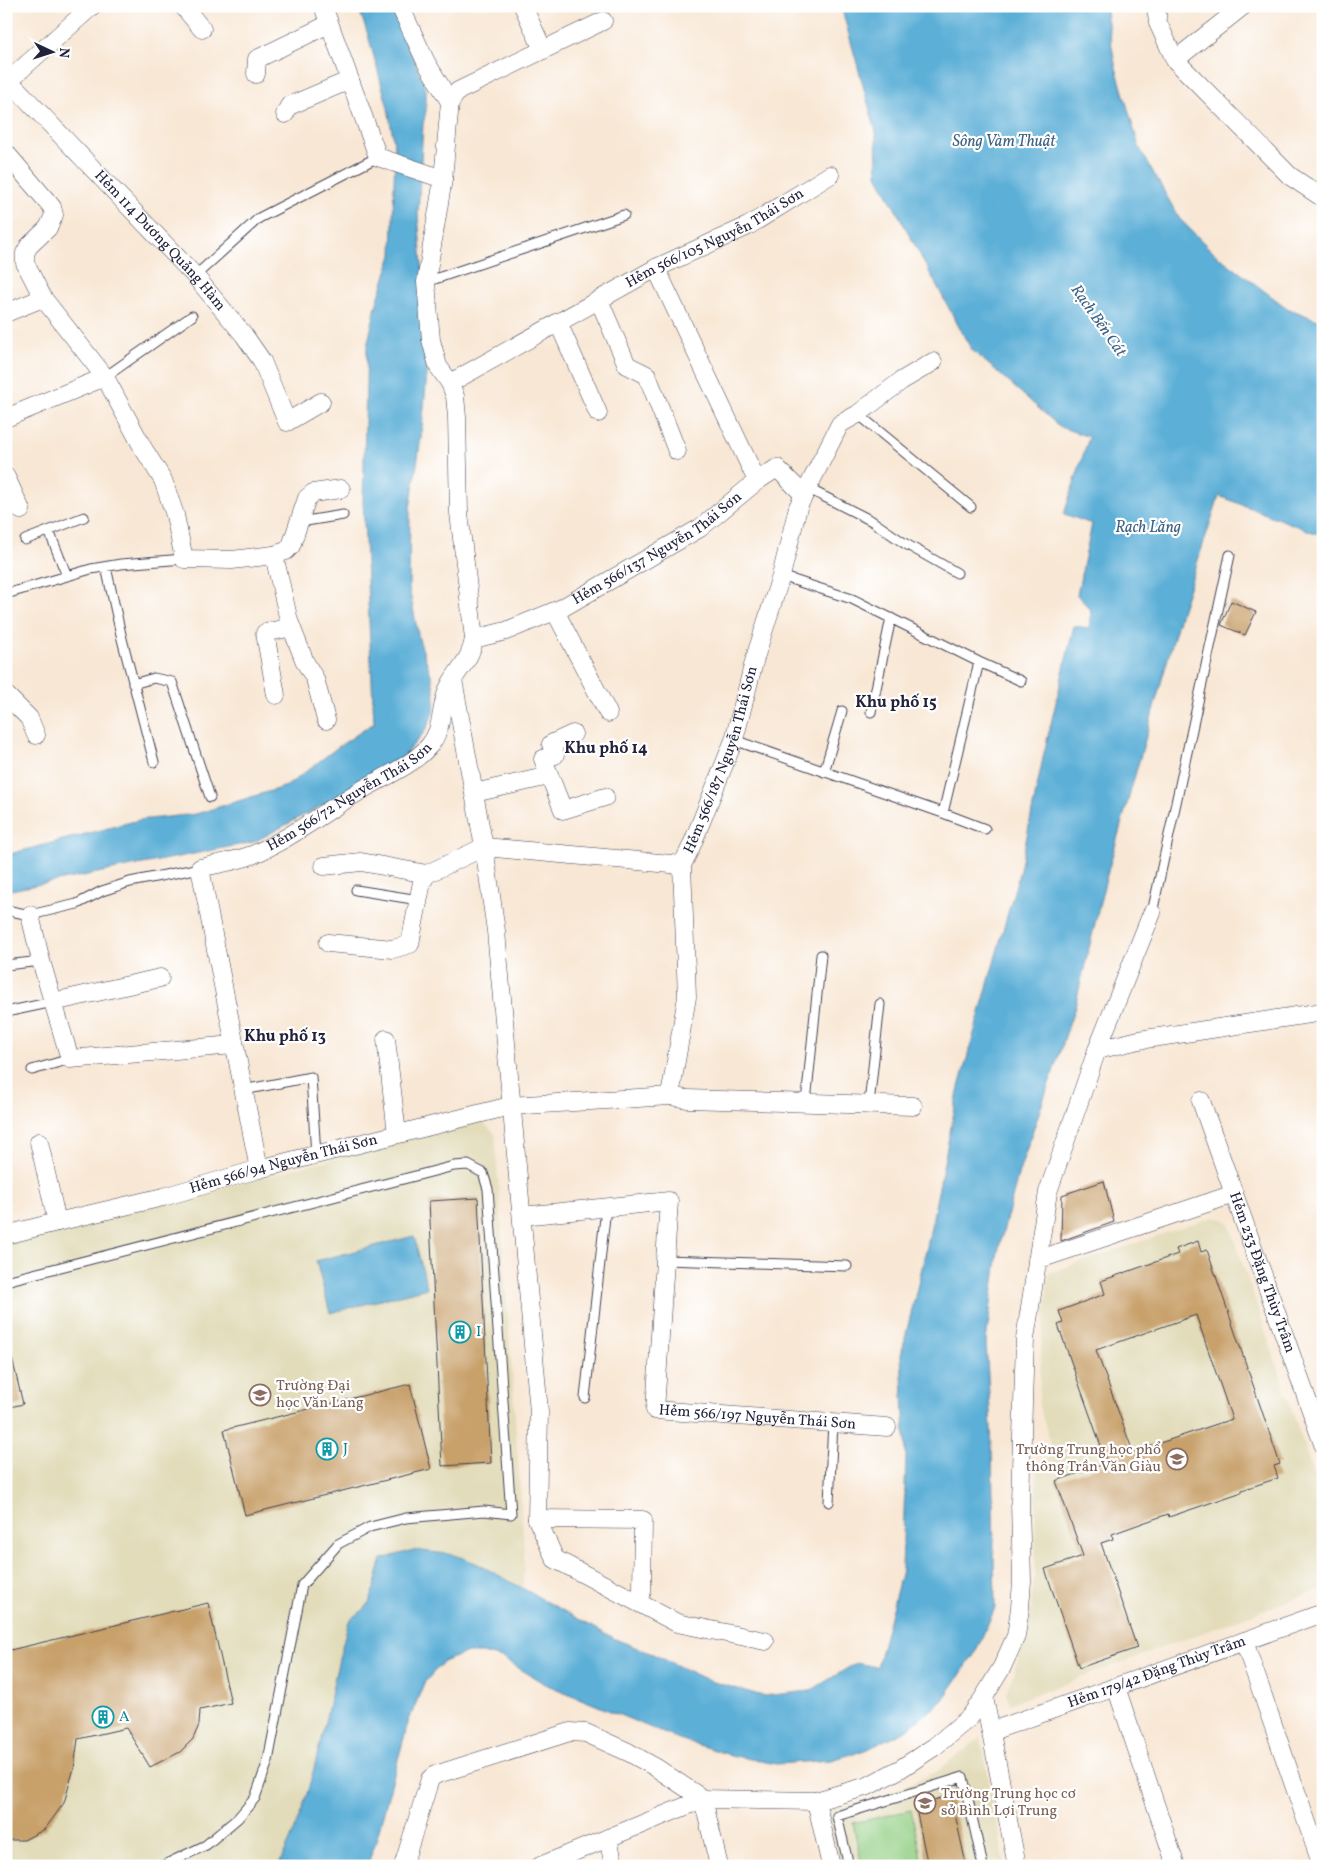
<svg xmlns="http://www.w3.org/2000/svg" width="1329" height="1872" viewBox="0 0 1329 1872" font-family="Vollkorn,serif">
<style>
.built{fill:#e2dcba}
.green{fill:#93cf84;stroke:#5a7860}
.water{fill:#5bafd7;stroke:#3e6889}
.building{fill:#c8a06a;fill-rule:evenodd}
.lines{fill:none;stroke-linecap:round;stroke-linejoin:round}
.lane-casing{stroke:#424052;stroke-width:11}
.street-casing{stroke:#424052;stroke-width:19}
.lane{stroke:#fff;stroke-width:9}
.street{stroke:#fff;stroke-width:18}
.labels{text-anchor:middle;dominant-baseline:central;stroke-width:4.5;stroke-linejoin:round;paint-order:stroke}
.street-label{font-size:15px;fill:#22223b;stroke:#fff}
.culture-label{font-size:15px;fill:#0d838f;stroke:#fff;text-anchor:start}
.education-label{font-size:15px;fill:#785e54;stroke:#fff;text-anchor:start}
.water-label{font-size:16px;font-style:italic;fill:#3c6181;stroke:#fff}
.neighbourhood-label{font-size:16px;font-weight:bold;fill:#22223b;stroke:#fff}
</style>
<rect width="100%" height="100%" fill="#fff"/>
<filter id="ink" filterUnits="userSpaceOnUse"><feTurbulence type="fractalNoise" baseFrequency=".02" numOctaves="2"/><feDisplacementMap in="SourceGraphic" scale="10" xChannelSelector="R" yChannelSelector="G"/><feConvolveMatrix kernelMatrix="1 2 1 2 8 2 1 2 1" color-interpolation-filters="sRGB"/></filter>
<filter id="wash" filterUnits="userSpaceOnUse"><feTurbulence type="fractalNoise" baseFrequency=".0096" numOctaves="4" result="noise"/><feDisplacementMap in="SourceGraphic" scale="20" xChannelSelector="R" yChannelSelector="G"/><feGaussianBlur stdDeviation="1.12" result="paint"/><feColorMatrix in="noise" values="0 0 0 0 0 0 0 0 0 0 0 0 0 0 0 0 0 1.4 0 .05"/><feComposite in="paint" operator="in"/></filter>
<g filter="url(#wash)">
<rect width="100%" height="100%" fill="#f8e7d4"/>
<path class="built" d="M481,1121L495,1134L524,1546L523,1589L478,1564L455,1555L382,1559L366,1607L349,1621L330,1694L320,1741L300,1813L286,1850L278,1866H6V1243Z
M1213,1217L1223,1219L1229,1223L1323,1502V1588L1010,1704L1006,1694L1027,1634L1035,1574L1036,1462L1055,1456L1039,1406L1041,1350L1049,1273Z
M981,1737L1005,1866H841L828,1811L886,1795L939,1770Z"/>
<path class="green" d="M911,1810L923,1866H862L853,1823Z"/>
<path class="water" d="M358,6H392L426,89V111L423,124L418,214L429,354L421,438L410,509L409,588L419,639L432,678L435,697L434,711L426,730L402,758L352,789L254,842L6,891V855L139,820L196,814L287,786L338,747L374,723L363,501L367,347L376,306L392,255L395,149L388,108L368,35Z
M841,6H1105L1115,64L1139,147L1179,218L1215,254L1287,308L1323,322V536L1219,496L1181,612L1105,882L1074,1010L1019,1172L998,1251L986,1341L992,1447L995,1608L974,1655L942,1701L908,1729L866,1750L831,1760L776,1764L730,1755L673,1737L545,1684L502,1658L482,1653H465L443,1662L424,1683L408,1723L375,1844L367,1866H278C316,1795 326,1702 348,1624C350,1615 362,1614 367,1606C373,1596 378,1571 382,1559L414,1550L455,1555L478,1564L615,1639L655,1655L710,1681L763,1696L810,1691L856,1663L877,1667L902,1570L906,1456L901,1355L927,1247L959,1087L1020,870L1044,753L1074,626L1089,628L1091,610L1077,595L1092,524L1064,514L1089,437L1060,427L971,349L877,175L876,132Z
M414,1236L427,1288L330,1313L316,1261Z"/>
<g id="blocks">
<path class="building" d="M1231,601L1256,612L1245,635L1221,625Z
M1104,1181L1114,1222L1061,1241L1062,1195Z
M478,1198L491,1463L442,1466L429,1201Z
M1198,1241L1201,1252L1207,1250L1280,1464L1274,1466L1278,1478L1242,1490V1492L1169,1517L1168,1514L1112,1534L1113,1539L1101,1543L1137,1648L1079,1668L1045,1569L1083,1556L1056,1481L1107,1463L1058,1325L1063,1323L1059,1311L1105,1294L1101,1281L1178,1254L1176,1249ZM1196,1315L1232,1419L1133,1452L1096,1350Z
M12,1358L23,1404L6,1408V1359Z
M410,1384L431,1469L245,1515L224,1430Z
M208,1603L231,1703L200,1710L199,1725L193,1739L180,1752L150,1767L126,1728L78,1739L74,1768L64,1803L45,1829L24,1840H6V1651Z
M951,1796L966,1864L958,1866H928L915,1804Z"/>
</g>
</g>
<g filter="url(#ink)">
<use href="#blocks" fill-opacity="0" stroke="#424052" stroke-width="1"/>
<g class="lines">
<g class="lane-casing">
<path id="lane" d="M195,276L259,218L378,157
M426,282L624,215
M105,377L192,316
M858,414L971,507
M807,488L872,521L904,543L957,573
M300,522L343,515
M49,531L67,576
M25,540L84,517
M106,567L122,639L154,762
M781,576L852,599L979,662L943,813
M6,594L91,569L121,564L184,559
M979,662L1021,681
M133,684L154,678L172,682L210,797
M871,712L891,618
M734,740L943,813L985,829
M824,772L842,711
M356,890L419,900
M6,910L30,915L77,904L102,891L130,882L200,868
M1152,913L1230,555
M6,965L41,961
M6,1012L53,1002
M6,1056L7,1060
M32,1070L70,1059
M243,1090L311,1077L316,1155
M806,1102L821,955
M869,1104L880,1004
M665,1260L847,1266
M6,1281L454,1166L468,1165L483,1173L488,1189L511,1514L484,1511L406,1518L370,1527L338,1544L302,1585L268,1761L255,1798L238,1818L206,1845L162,1866
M585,1398L606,1208
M829,1502L833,1423
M849,1866L837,1816L963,1777L983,1866"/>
</g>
<g class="street-casing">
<g id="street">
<path d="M183,6L202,29"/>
<path d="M323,6L378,157L443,179"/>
<path d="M400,6L426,62L450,102"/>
<path d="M523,6L543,50"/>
<path d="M1156,6L1158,23L1175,60L1290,176L1323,198"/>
<path d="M1175,60L1243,6"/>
<path d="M256,74L257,59L329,24"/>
<path id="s1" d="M6,81L17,89L195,276L244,335L262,361L287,422L321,402"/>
<path d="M7,82L92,6"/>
<path d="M285,114L289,106L350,80"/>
<path d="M6,153L52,207L54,215L48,228L29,246L25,253V263L43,298L105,377L143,448L163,480L175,515L184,559L232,560L274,555L289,621L305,662L315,679L326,720"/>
<path d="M656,268L757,481"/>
<path d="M599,300L627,365L647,375L677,451"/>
<path d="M6,313L43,298"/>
<path d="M558,322L598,413"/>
<path id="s2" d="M450,383L656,268L748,226L830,175"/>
<path d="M6,418L105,377"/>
<path d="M6,477L21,510"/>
<path d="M274,555L286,551L291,546L307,498L313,493L341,489"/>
<path d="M555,611L608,713"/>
<path id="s3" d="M474,639L506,631L562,608L700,528L757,481L777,468L804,495"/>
<path d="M453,680L484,847L496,931L539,1412L537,1519L555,1559L677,1623L765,1641"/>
<path d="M6,695L29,718L36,735"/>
<path d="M276,695L265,633L291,627"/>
<path d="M573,734L551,744L555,755L543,759L563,810L605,797"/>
<path d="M474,793L549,776"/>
<path d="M324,866L361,862L427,874"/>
<path d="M30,915L41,961L70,1059L234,1045"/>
<path d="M328,943L393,949L410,944L422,882L427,874L484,847L682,865"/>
<path d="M53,1002L160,978"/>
<path d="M386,1039L397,1134"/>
<path d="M1097,1050L1152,913"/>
<path id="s4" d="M670,1096L687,997L682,865L691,847L734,740L755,658L781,576L798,507L840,424L858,414L901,381L933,362"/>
<path id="s5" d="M1201,1101L1323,1444"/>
<path id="s6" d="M259,1169L200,868C217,864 236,861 252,855C290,839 324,812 360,791C383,777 412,766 429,746C443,730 440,710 447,692C454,671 470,664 474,639L459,513L457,417L455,396L450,383L438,366L431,340L426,282L443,179L450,102L458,91L603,21"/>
<path id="s7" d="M522,1216L669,1201L655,1410L887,1427"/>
<path id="s8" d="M57,1222L163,1197L259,1169L510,1106L670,1096L687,1099L913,1106"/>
<path d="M6,1235L57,1222L39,1142"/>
<path d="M1037,1260L1234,1194"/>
<path d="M537,1519L643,1520L642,1592"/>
<path d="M1244,1641L1322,1866"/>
<path d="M1116,1687L1176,1866"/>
<path d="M984,1697L1017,1866"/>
<path id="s9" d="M992,1731L1323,1613"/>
<path d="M703,1799L719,1866"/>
<path d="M816,1801L831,1866"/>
<path d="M608,1838L614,1866"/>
<path d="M403,1866L430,1779L435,1775L570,1732L586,1733L628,1752L655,1767L703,1799"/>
<path d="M540,1866L703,1799L816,1801L868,1786L900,1769L934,1747L970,1717L984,1697L1002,1667L1016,1636L1020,1608L1022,1581L1020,1502L1025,1339L1048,1192L1097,1050L1139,1040L1323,1012"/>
</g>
</g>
<use href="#lane" class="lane"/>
<use href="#street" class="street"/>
</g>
</g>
<defs>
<g id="building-ring" transform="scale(1.125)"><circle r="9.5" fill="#fff" stroke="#0f9aa8" stroke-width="1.5"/><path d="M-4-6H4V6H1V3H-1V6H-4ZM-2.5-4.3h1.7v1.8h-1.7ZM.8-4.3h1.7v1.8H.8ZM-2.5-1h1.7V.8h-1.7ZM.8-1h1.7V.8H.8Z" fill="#0f9aa8"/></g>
<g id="university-ring" transform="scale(1.125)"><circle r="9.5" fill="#fff" stroke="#8d6e63" stroke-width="1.5"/><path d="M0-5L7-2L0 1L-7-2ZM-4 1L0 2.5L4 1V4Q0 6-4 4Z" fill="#8d6e63"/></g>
<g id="school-ring" transform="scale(1.125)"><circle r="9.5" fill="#fff" stroke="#8d6e63" stroke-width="1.5"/><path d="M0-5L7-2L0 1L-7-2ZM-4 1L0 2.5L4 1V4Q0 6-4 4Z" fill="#8d6e63"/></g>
</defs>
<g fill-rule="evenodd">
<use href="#building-ring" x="460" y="1332"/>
<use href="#university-ring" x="260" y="1395"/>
<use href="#building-ring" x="327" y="1449"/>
<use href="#school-ring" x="1177" y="1459"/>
<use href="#building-ring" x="103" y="1717"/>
<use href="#school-ring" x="925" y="1803"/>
</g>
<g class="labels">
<g class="street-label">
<text stroke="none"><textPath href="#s2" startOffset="302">Hẻm 566/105 Nguyễn Thái Sơn</textPath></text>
<text stroke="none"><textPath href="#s1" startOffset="222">Hẻm 114 Dương Quảng Hàm</textPath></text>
<text stroke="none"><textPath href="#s3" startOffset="206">Hẻm 566/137 Nguyễn Thái Sơn</textPath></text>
<text stroke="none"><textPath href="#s4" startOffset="345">Hẻm 566/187 Nguyễn Thái Sơn</textPath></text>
<text stroke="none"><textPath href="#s6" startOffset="474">Hẻm 566/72 Nguyễn Thái Sơn</textPath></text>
<text stroke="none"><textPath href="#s8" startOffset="234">Hẻm 566/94 Nguyễn Thái Sơn</textPath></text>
<text stroke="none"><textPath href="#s5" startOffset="182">Hẻm 233 Đặng Thùy Trâm</textPath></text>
<text stroke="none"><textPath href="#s7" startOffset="460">Hẻm 566/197 Nguyễn Thái Sơn</textPath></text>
<text stroke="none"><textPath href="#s9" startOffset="175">Hẻm 179/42 Đặng Thùy Trâm</textPath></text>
</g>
<g class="culture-label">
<text x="476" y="1332">I</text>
<text x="343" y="1449">J</text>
<text x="119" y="1717">A</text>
</g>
<g class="education-label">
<text x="276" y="1386">Trường Đại<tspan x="276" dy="17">học Văn Lang</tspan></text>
<text x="1161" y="1450" text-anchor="end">Trường Trung học phổ<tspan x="1161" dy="17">thông Trần Văn Giàu</tspan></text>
<text x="941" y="1794">Trường Trung học cơ<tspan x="941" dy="17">sở Bình Lợi Trung</tspan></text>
</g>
<g class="water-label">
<text x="1004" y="142">Sông Vàm Thuật</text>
<text transform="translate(1098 321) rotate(55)">Rạch Bến Cát</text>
<text x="1148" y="528">Rạch Lăng</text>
</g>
<g class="neighbourhood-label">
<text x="896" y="703">Khu phố 15</text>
<text x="606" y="749">Khu phố 14</text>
<text x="285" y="1037">Khu phố 13</text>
</g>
</g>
<rect width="1329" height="1872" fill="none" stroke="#fff" stroke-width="25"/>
<g transform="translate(52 52) rotate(94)" stroke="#ffffff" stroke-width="4" paint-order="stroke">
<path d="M0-4L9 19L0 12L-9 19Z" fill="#22223b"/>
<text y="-8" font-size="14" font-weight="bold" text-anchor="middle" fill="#22223b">N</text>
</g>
</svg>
